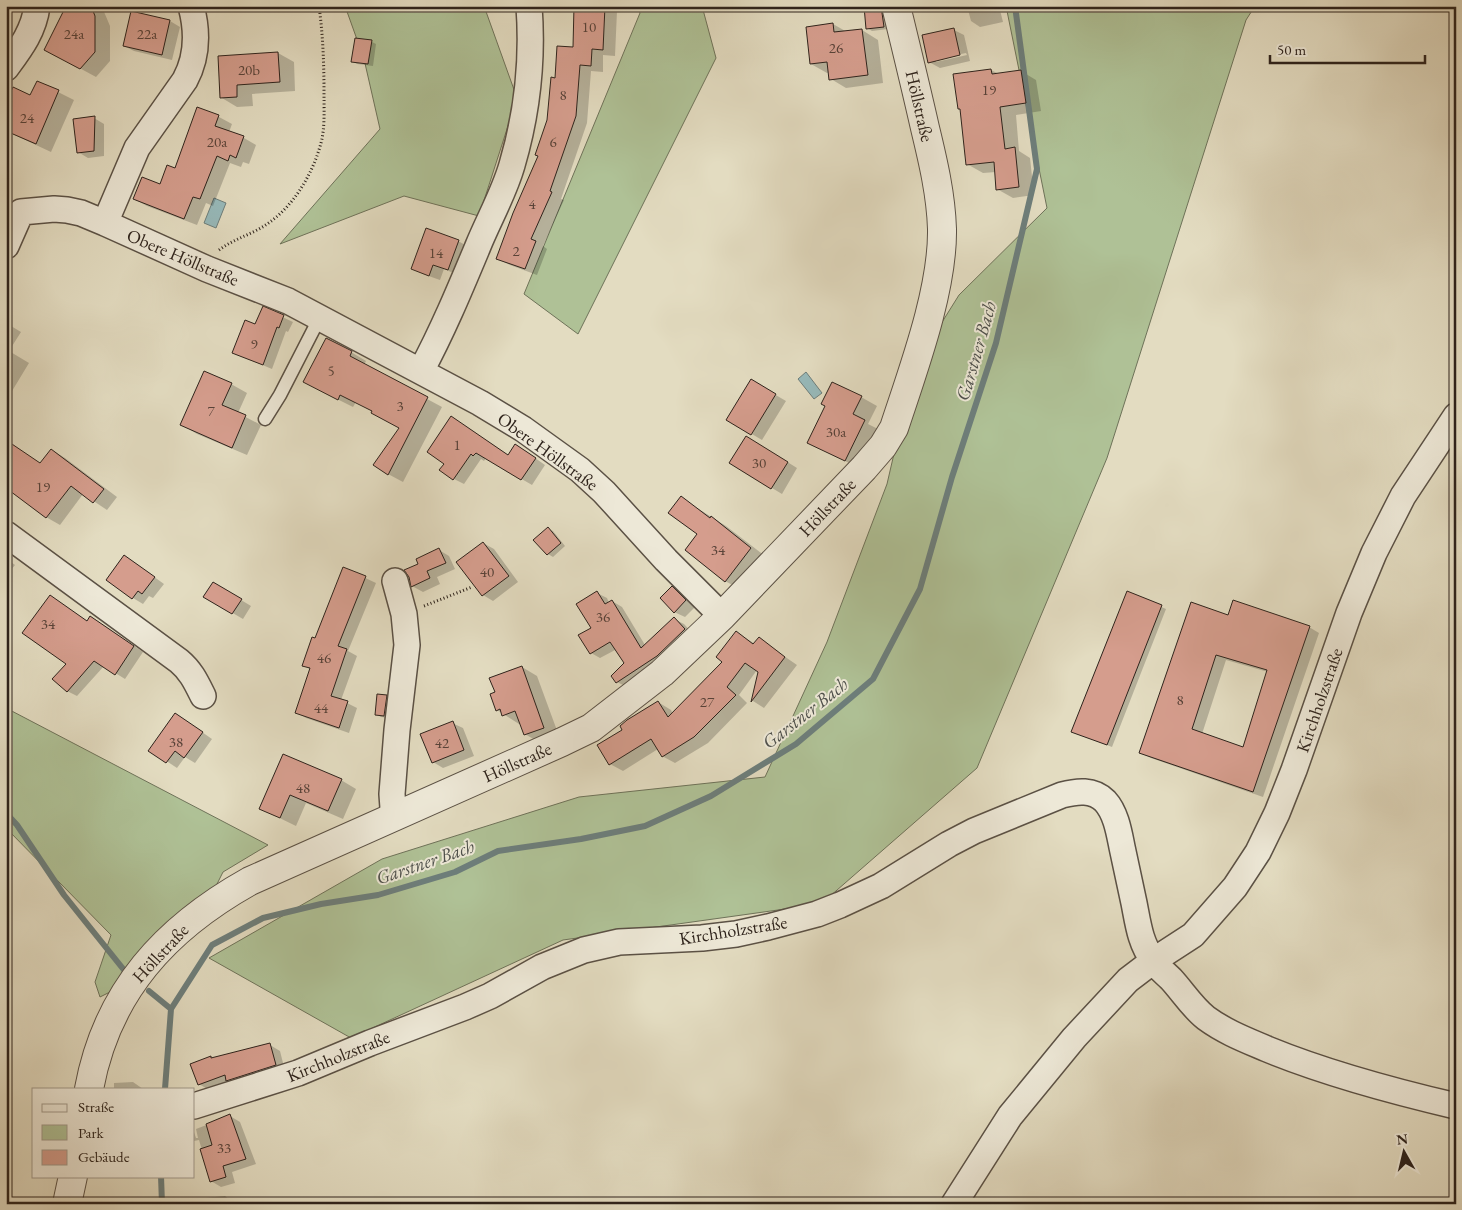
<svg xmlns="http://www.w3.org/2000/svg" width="1462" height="1210" viewBox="0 0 1462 1210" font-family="'EB Garamond',serif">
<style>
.green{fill:#afc196;stroke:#6e7259}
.water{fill:#97babb;stroke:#6d7e7b}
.shadow{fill:#0003;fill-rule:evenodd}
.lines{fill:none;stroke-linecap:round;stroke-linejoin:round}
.stream{stroke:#6d7e7b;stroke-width:6}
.building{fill:#d59d8d;stroke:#2e231c;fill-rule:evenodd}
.service-casing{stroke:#5b5145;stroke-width:15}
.minor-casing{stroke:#5b5145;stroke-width:28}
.tertiary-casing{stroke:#5b5145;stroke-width:30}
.path{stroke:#2e231c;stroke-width:3;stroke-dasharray:1 2.5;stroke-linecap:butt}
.service{stroke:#ede8d7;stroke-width:12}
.minor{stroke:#ede8d7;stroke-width:25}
.tertiary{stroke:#ede8d7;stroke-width:28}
.labels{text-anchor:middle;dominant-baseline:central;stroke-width:4;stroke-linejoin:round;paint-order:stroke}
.number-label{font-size:15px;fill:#584238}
.street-label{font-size:18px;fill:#2e231c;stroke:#ede8d7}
.water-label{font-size:19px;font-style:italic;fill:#4e504c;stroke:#ede8d7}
</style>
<rect width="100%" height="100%" fill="#e3dcc1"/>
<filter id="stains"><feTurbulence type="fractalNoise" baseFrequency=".004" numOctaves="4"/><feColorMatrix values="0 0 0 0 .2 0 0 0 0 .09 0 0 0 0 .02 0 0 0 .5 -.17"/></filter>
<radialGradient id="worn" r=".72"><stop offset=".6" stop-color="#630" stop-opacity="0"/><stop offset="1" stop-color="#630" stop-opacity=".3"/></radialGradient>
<path class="green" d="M345,6H484L517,98L479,216L404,196L280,244L380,129L364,59Z
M637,6H702L716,58L578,334L524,294L640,13Z
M1006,6H1255L1246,20L1107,458L977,768L821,904L563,940L351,1038L209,958L382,859L579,797L765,777L827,642L887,484L893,458L939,327L959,295L1047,208Z
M6,708L268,845L223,872L215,888L112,991L100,997L95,982L111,935L6,828Z"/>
<path class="water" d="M214,198L226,203L216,228L204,223Z
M806,372L822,393L814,399L798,379Z"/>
<path class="shadow" d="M65,6L102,7L110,26V61L96,77L61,58Z
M576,6H609L617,11L615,56L603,55V72L591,71L587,123L561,199L564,200L543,246L547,249L537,275L510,265L498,259L539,156L557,79L574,48Z
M865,6H884L888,29L872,31L867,28Z
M967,6H999L1003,22L980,27L971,21Z
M132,12L170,21L180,27L172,60L134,51L124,46Z
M833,24L847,32L862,30L878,40L883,83L846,88L831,79L830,72L827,73L811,64Z
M954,30L964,35L970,61L940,68L929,62ZM966,53L967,55L936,62V59Z
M372,42L376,44L373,66L357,64L352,61Z
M278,53L294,62L295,91L252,94L253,106L237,107L222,98L219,57Z
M991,70L999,74L1021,71L1036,80L1041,111L1016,115L1019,151L1030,158L1034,195L1013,198L997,189L996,172L983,173L967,164Z
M58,92L74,100L51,152L6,131V105L31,97Z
M198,109L219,117L232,124L229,132L244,138L256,145L249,164L243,162L241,167L230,163L213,206L206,203L197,225L147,206L134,199L160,185L175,170Z
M94,118L104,124V156L88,158L78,152Z
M458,241L469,247L458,275L444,269L440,280L423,274L413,268Z
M263,308L293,322L288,332L286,331L272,369L233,353L256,326Z
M6,323L21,332L9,351L29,363L6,401Z
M351,352L366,361L364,365L442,407L403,482L388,474L401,428L356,402L353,407L319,390Z
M752,381L786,401L762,440L728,420Z
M231,384L247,393L238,413L261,425L247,455L197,434L182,425Z
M861,397L877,406L868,424L880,430L861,469L825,451Z
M452,418L509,456L525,451L545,465L532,485L486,458L484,461L481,459L464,484L454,479L445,463Z
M6,441L41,464L52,450L65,458L117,497L107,510L83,494L60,525L46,517L10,489L6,493Z
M757,443L797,468L782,494L772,488Z
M681,498L726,526L765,556L740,589L725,581L699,534Z
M548,529L553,531L565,546L553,557L548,554L535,540Z
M483,543L494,549L518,582L493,601L483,595Z
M439,550L449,556L455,569L437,577L440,584L423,592L412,586L419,564Z
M6,552L10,555L7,559L15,565L6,576Z
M125,556L164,584L153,598L149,596L143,604L133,598Z
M344,568L376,583L348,651L357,656L341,700L357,708L349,733L306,718L296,712L311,670L303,665L315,639Z
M213,583L251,606L243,619L205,597Z
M672,588L682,594L695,607L685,617L674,612Z
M1127,592L1166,609L1112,747L1078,734Z
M597,593L607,598L609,603L612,601L622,607L645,645L674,619L684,624L694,635L627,687L617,682L626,663L617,649L600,658L591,653Z
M1229,616L1309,627L1319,633L1263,797L1151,758L1141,753ZM1226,660L1268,672L1243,749L1202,734Z
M88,622L100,623L143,652L125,679L104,666L77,696L67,691V664Z
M736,632L755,644L759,639L797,665L764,708L753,701L759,672L757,670L739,695L747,703L708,743L675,763L662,756L658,749L623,771L610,764L624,730L658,702L671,710L673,714L724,662Z
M522,667L537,676L559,736L540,743L525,734L521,724H519L497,710L496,693Z
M386,696L391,699L389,718L381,717L376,714Z
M176,714L212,739L195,763L185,757L177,768L150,750Z
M452,723L463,728L474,756L443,768L433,762Z
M283,755L341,780L356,789L343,819L306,803L296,826L261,809Z
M270,1045L280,1051L285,1071L209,1090L199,1084L210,1057L213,1059Z
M133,1082L143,1089H114V1083Z
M230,1116L240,1122L256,1164L232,1172L235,1183L221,1187L211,1181L199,1140L194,1141V1132L196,1138H198L196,1129Z
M225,1196L235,1204H186V1200Z"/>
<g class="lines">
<path class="stream" d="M6,813L17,825L64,895L124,970
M149,991L171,1009
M165,1089L171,1009L212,945L263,918L321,904L378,895L455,872L498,851L581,839L645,826L711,796L796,744L873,679L920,589L952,477L996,343L1037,169L1015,6
M161,1176L162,1204"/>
</g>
<path class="building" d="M66,6H91L95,16V52L80,69L44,50Z
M574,6H605L603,50L592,49L591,66L580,65L576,116L550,191L552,192L531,239L536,241L525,269L496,259L513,213L538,156L535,155L547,120L551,77L555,78L557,46L573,47Z
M864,6H881L884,27L866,29Z
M131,11L170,20L162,55L123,46Z
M833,23L834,32L862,29L868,75L829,80L827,62L810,64L806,27Z
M954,28L960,55L928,63L922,35Z
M355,38L372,40L368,64L351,62Z
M278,52L280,82L237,85V97L220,98L218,56Z
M991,69L992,74L1021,70L1026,103L1000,107L1005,149L1015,147L1019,187L996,190L994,162L966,165L960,109H958L953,74Z
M37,81L59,90L36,144L6,131V102L13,87L30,95Z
M197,107L219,115L215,126L244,136L236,158L230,155L228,161L217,156L200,199L193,197L184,219L133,199L142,177L160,184L167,165L175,168Z
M95,116L94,151L77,153L73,119Z
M426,228L459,240L448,270L433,265L429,276L411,269Z
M263,306L284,315L279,328L277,327L263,365L232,353L245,320L255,324Z
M326,338L352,351L350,356L428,397L388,475L373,465L399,428L371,413L372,411L340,395L338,400L303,382Z
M204,371L232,383L222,405L246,415L232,448L180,425Z
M751,379L776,394L751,435L726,420Z
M832,382L862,396L853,414L865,420L845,461L807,443L825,406L821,404Z
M451,416L508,455L515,444L536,458L521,480L476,453L473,456L471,454L453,480L439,470L444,464L427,452Z
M746,436L788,462L771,489L729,463Z
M6,440L40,463L51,449L104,489L93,503L71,486L46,518L6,488Z
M681,496L710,518L711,516L751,548L725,582L685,550L697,534L668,513Z
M548,527L561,543L547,555L533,540Z
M483,542L509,576L482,596L456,562Z
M439,548L446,563L427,571L430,578L411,587L409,577L404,570L418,564L416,559Z
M124,555L155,577L142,594L138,591L132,599L106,580Z
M343,567L366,576L338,646L347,649L331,696L348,701L339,728L295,713L310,668L302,666L312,637L315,638Z
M213,582L242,599L232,614L203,597Z
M672,586L686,600L674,613L660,598Z
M597,591L605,604L612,600L641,648L674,617L685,629L657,656L616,683L611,676L624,663L610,642L590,654L578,635L591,628L576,604Z
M1127,591L1162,605L1107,745L1071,732Z
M50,595L87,621L90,616L134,646L115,675L94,661L67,692L52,679L66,664L22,633Z
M1233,600L1310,626L1253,792L1139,753L1191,602L1228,615ZM1216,655L1267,670L1243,747L1192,729Z
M736,631L753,644L759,637L785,657L751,702L758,672L745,663L727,687L736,695L694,737L662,757L651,739L609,765L597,745L622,730L620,726L627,720L658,701L668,717L722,662L716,657Z
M522,666L544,728L524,735L515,711L502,716L500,709L496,711L490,694L495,692L489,678Z
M377,694L387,695L384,716L375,715Z
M175,713L203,732L184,758L175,751L166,763L148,751Z
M453,721L464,750L432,763L420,734Z
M283,754L342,779L328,811L290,795L280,818L259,809Z
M270,1043L276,1065L226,1081L225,1075L198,1085L190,1064L211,1056V1058Z
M230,1114L246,1159L223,1166L226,1177L210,1182L200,1149L212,1145L206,1124Z"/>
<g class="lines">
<g class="service-casing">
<path id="service" d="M265,419L280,395L320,317"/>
</g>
<g class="minor-casing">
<path id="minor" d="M6,68C20,49 34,31 37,6
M105,223L137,148L185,80C198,56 198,32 191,6
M6,246L21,212L54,209L67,210L81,213L105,223L207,269L288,301L480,403L523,429L580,470L604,492L666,560L722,616
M421,371C443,330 460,289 478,246C489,219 504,193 512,165C527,114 533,59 529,6
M6,534L179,661C191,671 196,682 203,696
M395,581L404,614L407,645L397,730L392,794L393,808L396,816
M194,1106L298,1073L370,1043L465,1007L490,996L542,967L584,950L619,942L702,938L736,934L768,927L817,914L840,905L881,886L949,844L974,831L1062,795C1077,791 1093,789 1105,801C1116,813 1119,832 1122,847C1126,865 1130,884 1134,903C1138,923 1140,943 1153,960C1157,967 1165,973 1171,979C1183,992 1192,1007 1206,1018C1225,1032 1246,1040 1267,1049C1328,1074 1392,1091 1456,1106
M954,1204L1010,1116L1074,1038L1128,980L1153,961L1193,935L1235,887L1258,852L1277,813L1294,770L1349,613L1374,553L1403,496L1456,416"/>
</g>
<g class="tertiary-casing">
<path id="tertiary" d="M89,1089C107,991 166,928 250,881L562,742L591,728L662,673L722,616L864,468L883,446L894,428C913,370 943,290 942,229C941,195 933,161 925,128C916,88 906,47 896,6
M67,1204L73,1176"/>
</g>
<path class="path" d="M219,250C235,238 254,234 270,222C295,204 313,173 321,143C325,128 324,110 324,94C324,64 323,35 319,6
M424,606L472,587"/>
<use href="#service" class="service"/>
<use href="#minor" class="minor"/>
<use href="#tertiary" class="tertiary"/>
</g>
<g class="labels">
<g class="number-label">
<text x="589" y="26">10</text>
<text x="74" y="33">24a</text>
<text x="147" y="33">22a</text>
<text x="836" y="47">26</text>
<text x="249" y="69">20b</text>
<text x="989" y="89">19</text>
<text x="563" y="94">8</text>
<text x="27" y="117">24</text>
<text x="217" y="141">20a</text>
<text x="553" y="141">6</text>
<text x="532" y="203">4</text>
<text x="516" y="250">2</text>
<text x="436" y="252">14</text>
<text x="254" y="343">9</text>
<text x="331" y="370">5</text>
<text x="400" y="405">3</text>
<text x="211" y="410">7</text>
<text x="836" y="431">30a</text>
<text x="457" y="444">1</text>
<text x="759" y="462">30</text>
<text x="43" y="486">19</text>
<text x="718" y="549">34</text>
<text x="487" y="571">40</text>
<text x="603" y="616">36</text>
<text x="48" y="623">34</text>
<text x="324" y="657">46</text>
<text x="1180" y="699">8</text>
<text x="707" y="701">27</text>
<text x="321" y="707">44</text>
<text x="176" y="741">38</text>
<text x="442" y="742">42</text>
<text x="303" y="787">48</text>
<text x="224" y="1147">33</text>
</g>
<g class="street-label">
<text transform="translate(920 106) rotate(77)">Höllstraße</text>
<text transform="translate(183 257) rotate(23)">Obere Höllstraße</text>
<text transform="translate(548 451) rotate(36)">Obere Höllstraße</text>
<text transform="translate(827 507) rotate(-46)">Höllstraße</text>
<text transform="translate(1319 700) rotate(-71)">Kirchholzstraße</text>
<text transform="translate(517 762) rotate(-24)">Höllstraße</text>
<text transform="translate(733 930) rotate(-9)">Kirchholzstraße</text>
<text transform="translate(160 953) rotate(-47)">Höllstraße</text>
<text transform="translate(338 1056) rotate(-22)">Kirchholzstraße</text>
</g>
<g class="water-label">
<text transform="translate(976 351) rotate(-74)">Garstner Bach</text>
<text transform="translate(805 713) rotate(-38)">Garstner Bach</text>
<text transform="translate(425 862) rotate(-19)">Garstner Bach</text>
</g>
</g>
<rect width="1462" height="1210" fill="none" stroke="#e3dcc1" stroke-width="25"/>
<rect x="8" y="8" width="1447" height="1195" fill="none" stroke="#2e231c" stroke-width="2.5"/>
<rect x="12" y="12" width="1437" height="1185" fill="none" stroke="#2e231c"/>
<rect x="32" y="1088" width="162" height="90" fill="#ede8d7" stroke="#a1998c"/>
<rect x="42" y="1104" width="25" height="8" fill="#ede8d7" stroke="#a1998c"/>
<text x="78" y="1112" font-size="15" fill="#2e231c">Straße</text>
<rect x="42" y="1125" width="25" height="15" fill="#afc196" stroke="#a1998c"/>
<text x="78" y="1138" font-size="15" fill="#2e231c">Park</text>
<rect x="42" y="1150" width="25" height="15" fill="#d59d8d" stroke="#a1998c"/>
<text x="78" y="1162" font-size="15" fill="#2e231c">Gebäude</text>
<g transform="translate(1404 1152) rotate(352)" stroke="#ede8d7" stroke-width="4" paint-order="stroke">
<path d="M0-4L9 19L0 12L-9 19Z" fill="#2e231c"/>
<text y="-8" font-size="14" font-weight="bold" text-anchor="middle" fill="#2e231c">N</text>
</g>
<path d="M1270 55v8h155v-8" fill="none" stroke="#2e231c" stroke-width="2.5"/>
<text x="1277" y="55" font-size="15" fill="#2e231c" stroke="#ede8d7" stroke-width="4" paint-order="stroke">50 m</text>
<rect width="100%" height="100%" filter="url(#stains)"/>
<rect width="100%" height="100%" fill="url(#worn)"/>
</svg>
